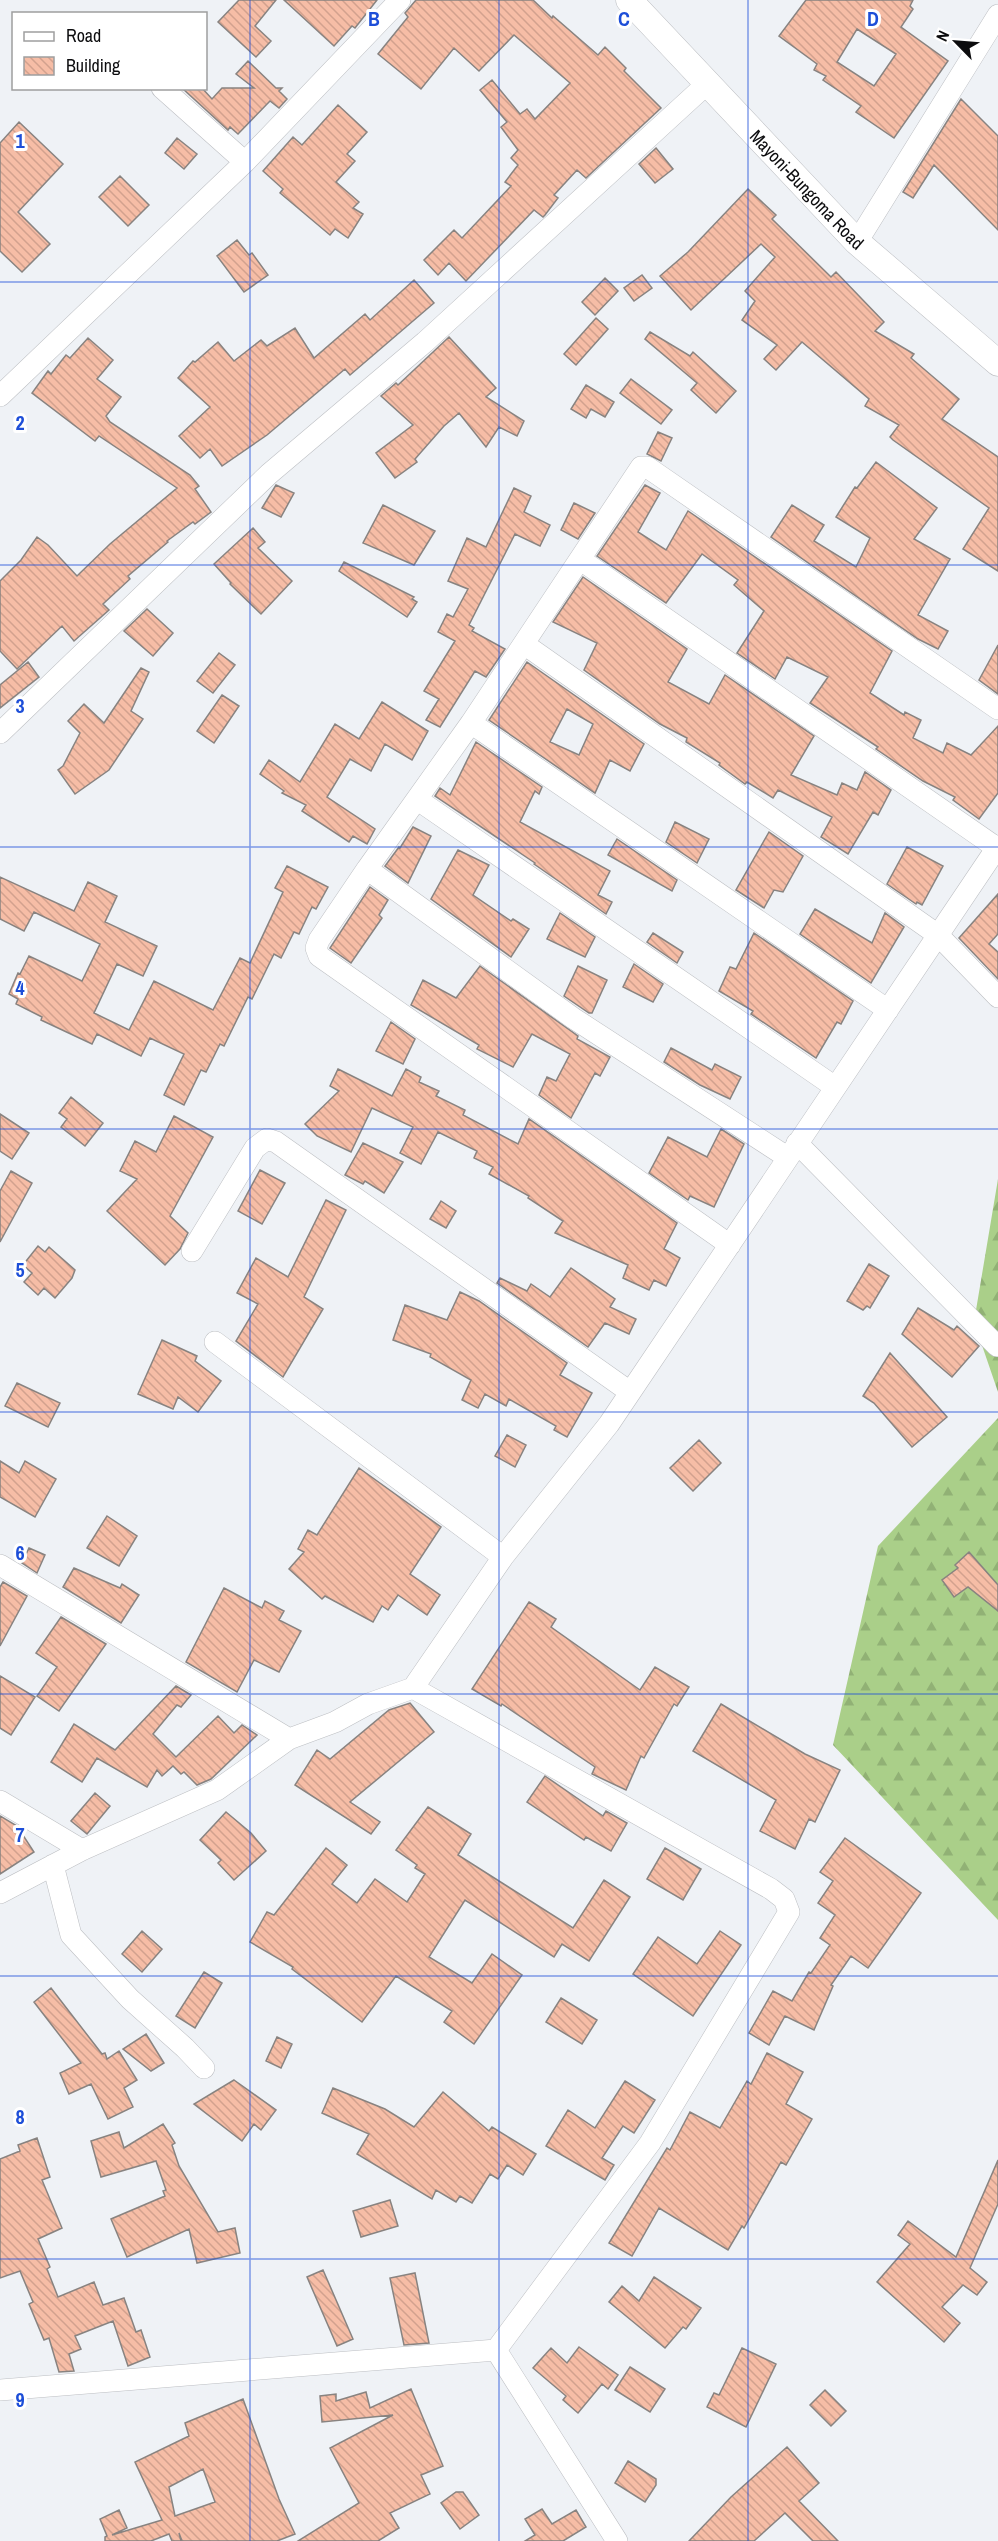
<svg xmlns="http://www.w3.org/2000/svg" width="998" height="2541" viewBox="0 0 998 2541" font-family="'Archivo Narrow',sans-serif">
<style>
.forest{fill:url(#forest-firs)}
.building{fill:url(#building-back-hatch);stroke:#888380;stroke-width:1.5;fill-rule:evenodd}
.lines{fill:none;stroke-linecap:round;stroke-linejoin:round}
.minor-casing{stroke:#bdbfc3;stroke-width:22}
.major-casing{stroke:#bdbfc3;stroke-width:27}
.minor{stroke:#fff;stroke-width:21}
.major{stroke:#fff;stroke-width:26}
.grid{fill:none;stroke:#1d4ed8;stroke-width:1.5;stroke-opacity:0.55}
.labels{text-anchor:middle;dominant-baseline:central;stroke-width:6;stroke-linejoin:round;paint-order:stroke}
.street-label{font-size:18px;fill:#0c0c0e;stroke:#fff}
.grid-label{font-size:20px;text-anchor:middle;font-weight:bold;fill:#1d4ed8;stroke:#fff;stroke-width:6;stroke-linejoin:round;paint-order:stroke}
</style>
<defs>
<pattern id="forest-firs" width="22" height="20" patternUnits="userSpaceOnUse" patternTransform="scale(1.5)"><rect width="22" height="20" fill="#aacf89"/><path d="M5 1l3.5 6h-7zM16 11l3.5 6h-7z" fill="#91b175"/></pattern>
<pattern id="building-back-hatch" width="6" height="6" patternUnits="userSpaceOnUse" patternTransform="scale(1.5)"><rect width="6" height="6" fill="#f6bda6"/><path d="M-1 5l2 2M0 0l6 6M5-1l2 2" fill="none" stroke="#d2a18e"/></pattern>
</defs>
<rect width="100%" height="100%" fill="#eff2f6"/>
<path class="forest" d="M998,1179V1392L974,1322Z
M998,1418V1920L833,1745L878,1546Z"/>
<path class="building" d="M239,0H276L255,26L271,41L256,57L218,22Z
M284,0H377L355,28L352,26L334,46Z
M416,0H533L552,18L553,16L598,55L605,47L626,68L624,71L661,108L586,178L577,170L554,195L558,198L545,215L543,217L534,210L466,281L449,263L438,275L424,260L454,230L462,238L511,186L505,182L518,165L511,158L518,150L501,127L507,122L480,90L492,80L520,114L527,109L535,119L570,83L514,35L479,71L454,48L421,89L378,54L408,17L405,13Z
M806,0H913L910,6L913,9L901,27L948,61L894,138L856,112L861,106L823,80L826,76L814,70L817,64L779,36ZM857,29L896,54L874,86L837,62Z
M248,61L276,88H282L279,91L287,99L279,108L270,101L238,134L230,127L228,130L182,88H202L212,99L222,88H254L236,74Z
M961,99L998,136V230L934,165L913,198L903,192Z
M338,105L367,132L347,154L355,161L336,182L359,202L353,208L363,214L348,238L335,229L330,235L280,193L283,189L263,171L293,137L302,145Z
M19,122L63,164L18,212L50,244L22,272L0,251V143Z
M177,138L197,154L184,169L165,153Z
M656,148L673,169L655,183L639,164Z
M120,176L149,205L128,226L99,197Z
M748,189L776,215L772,219L831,277L836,272L884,322L875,331L914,354L911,358L959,399L942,419L998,457V571L963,549L989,508L893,440L890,437L899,425L865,406L869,399L802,342L776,370L764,359L777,345L742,320L755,301L745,291L775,257L761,244L691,310L660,276L688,252Z
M237,240L249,255L252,253L268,275L244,292L217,256Z
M642,275L652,288L634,301L624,288Z
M605,278L618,291L595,315L582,302Z
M414,280L434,303L350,375L345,369L267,435L222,466L210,449L200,458L179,436L210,407L178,378L193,361L195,362L218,342L234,361L261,340L267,346L295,328L314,358L365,314L370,320Z
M596,318L608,329L576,365L564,354Z
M650,332L690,356L693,352L736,391L716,413L691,390L697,383L645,339Z
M449,337L496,388L486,397L524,421L517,436L499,427L486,447L459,413L444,426L415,459L417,462L395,478L376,453L413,425L381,396L396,383L398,385Z
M88,338L113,360L97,379L121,397L106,416L110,422L190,475L199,486L195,489L211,512L195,524L193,522L167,541L168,542L128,576L130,579L103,604L109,610L74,641L62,626L17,669L0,651V581L21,560L37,537L48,545L77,576L110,544L177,488L99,436L95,441L32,393L48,371L51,374L66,355L70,358Z
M631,379L672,410L661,424L620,393Z
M586,385L614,402L605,417L591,409L586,418L571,409Z
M658,432L672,438L661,461L647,454Z
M876,462L937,508L914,539L950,559L918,615L948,631L938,649L918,639L771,537L792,505L824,525L814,541L856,567L870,538L836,517L855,487L857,488Z
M276,485L294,493L281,517L262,508Z
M645,485L660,493L638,532L666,550L688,511L892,651L870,693L904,715L905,712L921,720L913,738L943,753L947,743L971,755L998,726V793L979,819L953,800L955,797L923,781L876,749L878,747L810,703L828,677L787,657L775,679L737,653L764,611L734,585L738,580L702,554L666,603L597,556Z
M514,488L531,496L524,512L550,525L540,546L515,534L469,625L474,628L472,631L505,649L486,677L475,671L440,727L426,720L439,699L424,691L455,641L438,632L447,614L453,617L468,589L448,581L467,538L486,547Z
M574,503L595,513L578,539L561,530Z
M383,505L435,531L414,565L363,543Z
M253,528L265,542L258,548L292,581L261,614L230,584L231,583L214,564Z
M344,562L414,597L412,599L417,602L407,617L339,571Z
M583,577L687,649L668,682L709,704L725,675L814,736L791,775L837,795L842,783L857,790L865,772L891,790L878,815L873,812L848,854L821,837L832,817L778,790L773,798L747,782L745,784L719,765L720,763L686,742L687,738L660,724L584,670L597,643L553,622Z
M147,609L173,633L153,656L124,631Z
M998,645V694L979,680Z
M219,653L235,665L213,693L197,681Z
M28,662L39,677L0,708V685Z
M527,662L644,744L630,771L610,760L595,793L489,720ZM567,709L593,724L579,755L550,742Z
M141,668L149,672L131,711L143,719L109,770L75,794L58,770L63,766L80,733L68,721L84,704L104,723Z
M222,695L239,706L214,743L197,731Z
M382,702L428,731L412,760L385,744L371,771L350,759L327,797L375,829L367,844L353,836L349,842L302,811L306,805L282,793L284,791L260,774L269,760L300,782L335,724L359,739Z
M476,742L542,787L539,794L535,791L520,822L610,871L598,895L612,902L606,914L534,864L535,863L435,796L440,788L450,795Z
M675,822L709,839L697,863L666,842Z
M413,827L431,836L408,883L385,866L399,847L400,848Z
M769,832L803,856L783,892L774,890L764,908L736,890Z
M617,839L677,880L672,891L608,855Z
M907,847L943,866L922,905L917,902L916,904L887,884Z
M458,850L489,865L473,895L511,921L513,919L529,929L511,957L431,899Z
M287,866L328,887L316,909L312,907L299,934L294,932L281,958L274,954L252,999L248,997L224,1046L220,1044L206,1072L201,1070L184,1105L164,1095L184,1054L150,1038L141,1056L97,1034L92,1044L41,1020L42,1017L16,1004L18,999L9,994L18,973L20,974L29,956L82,981L100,944L34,912L24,931L0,919V877L74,911L88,882L117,896L105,922L157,946L143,976L117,964L94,1013L129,1030L154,981L213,1010L240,958L250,963L283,892L275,888Z
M370,887L388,900L379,915L382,918L351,963L330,948Z
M998,894V934L989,944L998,952V979L959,938Z
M815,909L872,943L885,913L904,927L871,983L800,934Z
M560,913L595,937L585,957L547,939Z
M653,933L683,952L677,963L647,942Z
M754,933L853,1001L841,1024L837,1022L816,1058L751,1014L753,1011L719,991L730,967L736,969Z
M634,964L663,984L653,1002L623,987Z
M480,966L578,1036L577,1039L610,1057L600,1076L595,1073L571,1118L539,1095L547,1077L556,1081L570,1054L532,1034L513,1067L477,1049L479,1045L411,1005L423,980L456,998Z
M578,966L607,980L592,1013H589L564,996Z
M391,1022L415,1039L403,1064L376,1051Z
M671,1048L712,1070L715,1064L741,1077L730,1099L700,1085L664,1062Z
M338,1069L392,1096L406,1069L421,1077L419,1082L439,1091L436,1096L465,1110L463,1115L518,1144L529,1119L677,1223L664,1249L680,1258L666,1286L654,1280L649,1290L623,1278L628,1265L555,1233L563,1221L528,1198L529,1196L489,1174L493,1167L474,1158L477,1151L438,1132L421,1164L400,1153L413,1127L372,1108L351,1152L317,1136L305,1124L339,1091L330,1086Z
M71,1097L103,1123L85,1146L61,1127L67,1119L59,1113Z
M0,1114L29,1133L12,1159L0,1151Z
M174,1116L213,1137L170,1216L188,1233L180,1249L165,1265L107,1211L137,1179L120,1171L135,1141L156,1152Z
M721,1129L744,1144L714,1207L690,1196L688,1200L649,1173L668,1137L707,1157Z
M363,1143L403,1162L384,1193L365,1181L363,1184L345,1175Z
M260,1170L285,1183L262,1224L238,1211Z
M11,1171L32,1183L0,1242V1191Z
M326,1200L346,1210L304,1297L323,1309L283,1377L236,1341L258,1304L237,1293L256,1258L288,1277Z
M441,1201L456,1211L446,1228L430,1219Z
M38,1246L45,1252L49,1247L75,1270L72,1278L55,1298L44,1288L38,1295L24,1282L32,1273L23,1265Z
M869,1264L889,1276L870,1308L867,1306L863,1310L847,1301Z
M571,1268L615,1299L610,1307L636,1319L629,1334L605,1323L588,1347L497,1283L500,1278L527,1291L531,1284L550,1297Z
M460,1292L479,1301L567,1363L560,1375L592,1393L567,1437L554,1430L556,1426L509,1399L506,1406L485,1394L478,1408L462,1400L471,1380L430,1357L431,1354L393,1340L405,1305L447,1320Z
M918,1308L954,1330L957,1326L979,1346L952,1377L902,1334Z
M162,1340L197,1356L195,1361L221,1381L198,1412L178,1397L173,1409L138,1394Z
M890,1353L947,1417L912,1447L874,1403L863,1396Z
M17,1383L60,1403L48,1427L5,1406Z
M507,1435L526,1445L515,1467L495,1456Z
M699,1440L721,1463L693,1491L670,1468Z
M0,1461L19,1473L25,1461L56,1479L35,1517L0,1497Z
M359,1468L441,1527L410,1574L440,1595L427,1615L398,1595L388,1610L382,1606L373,1622L325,1596L322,1599L289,1569L304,1552L298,1549L308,1530L317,1535Z
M107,1516L137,1536L119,1566L87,1548Z
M29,1548L45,1555L37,1573L22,1563Z
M969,1552L998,1585V1611L968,1587L954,1597L942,1580L958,1568L955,1565Z
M74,1568L120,1588L122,1584L139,1595L121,1623L63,1587Z
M3,1582L27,1596L0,1646V1587Z
M224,1588L262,1608L265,1601L284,1611L279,1620L301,1631L279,1672L254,1660L237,1692L186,1662Z
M529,1602L556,1619L551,1627L640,1690L655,1667L689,1687L677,1706L674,1704L644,1758L641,1756L626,1790L592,1774L595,1767L502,1704L501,1706L472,1689Z
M61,1617L106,1644L59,1711L37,1696L57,1667L36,1653Z
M0,1676L35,1697L11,1735L0,1728Z
M176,1686L191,1695L181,1707L177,1705L153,1734L176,1757L218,1716L234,1733L242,1725L257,1735L211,1779L197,1785L184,1772L181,1774L173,1766L162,1776L157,1770L147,1787L97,1758L82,1782L51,1762L74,1724L115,1750Z
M410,1703L434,1732L350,1802L380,1822L371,1834L295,1785L317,1750L330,1759L389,1710Z
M721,1704L805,1754L840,1770L815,1822L809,1819L795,1849L760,1831L776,1800L693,1751Z
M545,1776L603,1816L606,1811L627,1823L611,1851L586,1837L584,1840L527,1802Z
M95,1793L110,1806L87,1834L71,1821Z
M428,1807L471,1834L458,1855L573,1928L604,1880L630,1897L589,1961L562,1944L554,1957L465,1900L429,1957L472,1983L492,1954L522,1975L474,2044L444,2022L452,2011L396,1976L362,2022L292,1969L293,1967L250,1942L267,1912L274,1915L326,1848L347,1865L332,1884L357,1903L375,1879L407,1902L425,1874L415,1868L417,1865L396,1850Z
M226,1812L251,1833L266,1851L234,1880L218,1863L221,1860L200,1840Z
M0,1816L17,1826L34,1852L0,1874Z
M845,1838L921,1893L868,1968L851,1956L831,1985L833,1986L814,2030L785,2016L769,2045L749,2033L773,1991L792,2001L809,1972L811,1973L830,1945L820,1938L835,1915L818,1903L833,1881L820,1872Z
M665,1848L701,1869L683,1900L647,1879Z
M142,1931L162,1949L142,1972L122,1954Z
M720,1931L741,1945L693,2016L633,1974L658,1937L697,1964Z
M204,1972L222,1983L195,2028L176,2016Z
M51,1988L102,2054L105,2053L107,2059L119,2051L137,2080L124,2088L133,2107L108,2119L91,2084L69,2094L60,2073L81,2063L34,2002Z
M561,1998L597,2020L582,2044L546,2022Z
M146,2034L164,2063L151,2071L123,2049Z
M277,2037L292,2044L281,2068L266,2061Z
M767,2053L803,2072L786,2104L812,2119L786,2165L781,2162L744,2228L742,2226L728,2250L659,2208L632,2256L609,2243L667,2148L670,2150L690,2112L720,2128L747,2081L751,2084Z
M234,2080L276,2110L261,2130L254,2124L242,2141L194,2104Z
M625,2081L655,2100L634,2133L623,2126L602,2158L614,2165L605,2180L546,2146L568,2110L595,2128Z
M333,2088L385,2109L414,2127L443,2092L489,2131L492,2127L536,2154L523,2175L507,2165L498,2179L490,2174L472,2203L460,2196L456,2202L436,2190L432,2199L357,2154L369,2134L322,2113Z
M163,2124L175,2143L172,2145L179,2166L218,2232L235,2228L240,2253L197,2263L189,2229L127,2257L111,2219L165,2196L163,2191L166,2190L156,2161L101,2177L91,2141L119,2132L124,2148Z
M37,2138L50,2177L42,2180L62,2228L38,2239L50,2267L47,2269L58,2297L94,2282L103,2305L124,2298L136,2332L141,2330L150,2357L128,2366L113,2321L75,2336L81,2349L69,2354L74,2371L59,2372L49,2338L44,2340L29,2304L33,2302L20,2271L0,2278V2159L20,2151L18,2145Z
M998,2160V2204L970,2268L987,2282L977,2295L963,2285L942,2307L960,2323L944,2342L877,2282L910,2244L898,2235L908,2221L956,2257Z
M390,2200L398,2226L361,2237L353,2211Z
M323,2270L353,2339L337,2346L307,2277Z
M415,2273L429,2343L404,2345L390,2278Z
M654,2277L701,2308L686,2329L683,2327L665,2348L609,2302L622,2286L639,2301Z
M579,2347L618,2375L608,2389L602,2384L578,2413L563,2400L566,2396L533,2368L551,2348L567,2363Z
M742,2348L776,2364L746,2427L707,2407L714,2393L719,2395Z
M630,2367L665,2389L650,2412L615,2390Z
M411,2389L443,2466L421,2475L430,2494L390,2513L399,2528L378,2541H298L359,2503L330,2448L393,2415L322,2422L320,2396L336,2394V2401L366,2392L370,2408Z
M825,2390L846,2411L831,2426L810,2405Z
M243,2399L279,2499L295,2534L277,2541H182L179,2533L181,2541H172L169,2534L151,2541H105V2537L107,2536L100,2519L119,2510L127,2528L112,2535L162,2520L135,2462L189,2436L185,2423ZM203,2469L215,2502L175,2516L169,2487Z
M787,2447L819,2483L799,2501L838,2541H813L785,2513L754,2541H689L731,2497Z
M628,2461L656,2479V2485L645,2502L615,2483Z
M456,2492H463L479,2515L460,2529L441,2503Z
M542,2509L552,2524L576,2510L586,2527L563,2541H525L535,2535L525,2519Z"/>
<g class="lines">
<g class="minor-casing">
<path id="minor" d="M162,88L245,162L400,0
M857,242L998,15
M0,396L245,162
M581,560L997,848
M524,644L938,935L998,997
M471,723L888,1010
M0,733L269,474L425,342L709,82
M418,800L835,1087
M367,869L573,1018L787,1157
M797,1143L997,1346
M730,1245L319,956L316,948L319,940L367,869L471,723L641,467H647L998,709
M192,1251L255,1148L267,1139L276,1142L630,1392
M215,1342L503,1557
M0,1565L289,1739
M0,1801L82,1850
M53,1865L71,1935L130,1999L185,2048L204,2068
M0,1893L82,1850L217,1790L289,1739L335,1722L368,1704L413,1688L503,1557L609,1424L998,846
M496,2350L617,2541
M0,2390L496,2350L650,2143L789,1912L784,1899L771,1889L413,1688"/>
</g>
<g class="major-casing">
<g id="major">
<path id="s1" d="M629,0L857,242L998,363"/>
</g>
</g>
<use href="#minor" class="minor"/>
<use href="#major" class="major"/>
</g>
<path class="grid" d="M250,0V2541M499,0V2541M748,0V2541M0,282H998M0,565H998M0,847H998M0,1129H998M0,1412H998M0,1694H998M0,1976H998M0,2259H998"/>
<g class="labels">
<g class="street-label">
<text stroke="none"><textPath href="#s1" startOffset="260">Mayoni-Bungoma Road</textPath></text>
</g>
</g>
<g class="grid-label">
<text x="374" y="26">B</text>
<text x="624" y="26">C</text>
<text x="873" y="26">D</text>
<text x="20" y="148">1</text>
<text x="20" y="430">2</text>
<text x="20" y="713">3</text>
<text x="20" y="995">4</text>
<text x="20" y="1277">5</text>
<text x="20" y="1560">6</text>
<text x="20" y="1842">7</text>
<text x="20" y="2124">8</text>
<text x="20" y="2407">9</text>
</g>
<rect x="12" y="12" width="195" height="78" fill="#ffffff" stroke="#9e9e9f" stroke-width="1.5"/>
<rect x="24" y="32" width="30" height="9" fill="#ffffff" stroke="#9e9e9f" stroke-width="1.5"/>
<text x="66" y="42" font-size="18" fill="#0c0c0e">Road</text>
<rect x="24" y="57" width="30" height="18" fill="url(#building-back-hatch)" stroke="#9e9e9f" stroke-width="1.5"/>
<text x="66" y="72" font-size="18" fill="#0c0c0e">Building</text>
<g transform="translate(956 42) rotate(295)" stroke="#ffffff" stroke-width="4.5" paint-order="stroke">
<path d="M0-4.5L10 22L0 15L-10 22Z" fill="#0c0c0e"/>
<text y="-9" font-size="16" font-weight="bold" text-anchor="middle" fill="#0c0c0e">N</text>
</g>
</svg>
